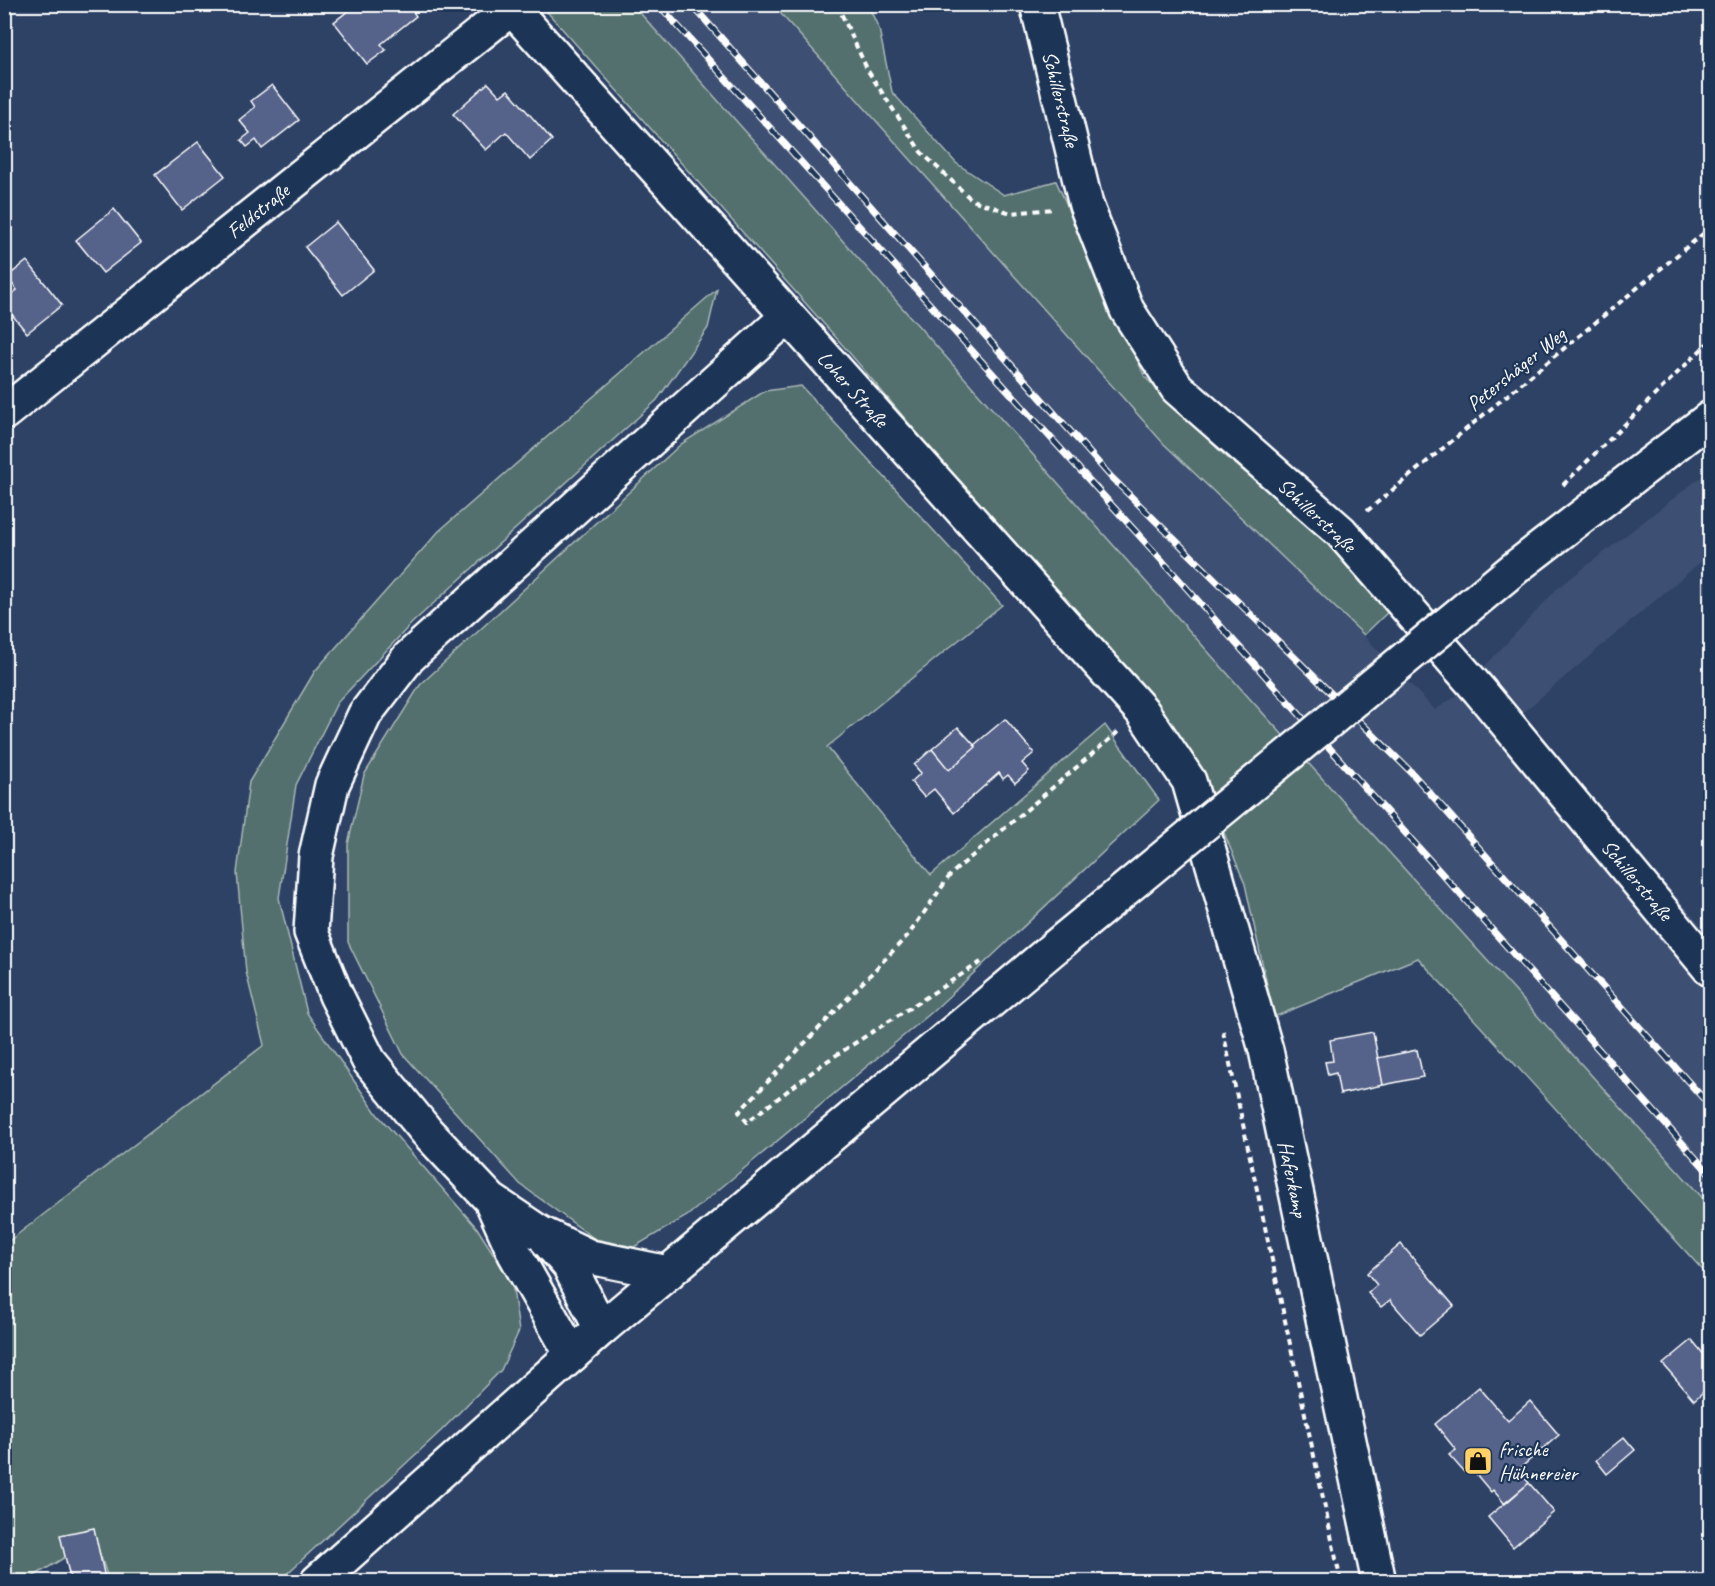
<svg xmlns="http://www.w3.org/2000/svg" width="1715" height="1586" viewBox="0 0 1715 1586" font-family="Caveat,sans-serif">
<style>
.built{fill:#3e5073}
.green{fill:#53706e;stroke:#a9b8b6;stroke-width:1.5}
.building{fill:#556289;stroke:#fff;stroke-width:1.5}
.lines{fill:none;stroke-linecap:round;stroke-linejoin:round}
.minor-casing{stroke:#fff;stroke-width:38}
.major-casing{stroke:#fff;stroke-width:38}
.path{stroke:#fff;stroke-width:4;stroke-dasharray:6 4.5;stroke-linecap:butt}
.minor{stroke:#1d3557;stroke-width:33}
.major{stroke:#1d3557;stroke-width:33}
.rail-casing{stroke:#fff;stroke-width:7}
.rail{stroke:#1d3557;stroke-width:4.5;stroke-dasharray:14;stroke-linecap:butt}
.major-bridge-casing{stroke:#fff;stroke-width:38;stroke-linecap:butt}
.major-bridge{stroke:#1d3557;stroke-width:33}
.labels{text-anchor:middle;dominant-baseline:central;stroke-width:4.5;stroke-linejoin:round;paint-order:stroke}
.street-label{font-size:21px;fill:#fff;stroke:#1d3557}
.poi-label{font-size:21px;fill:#fff;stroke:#1d3557;text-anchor:start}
</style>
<rect width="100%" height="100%" fill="#2e4266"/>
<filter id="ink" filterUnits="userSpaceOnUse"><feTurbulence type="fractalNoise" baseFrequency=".0167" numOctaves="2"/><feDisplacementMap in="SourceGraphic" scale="12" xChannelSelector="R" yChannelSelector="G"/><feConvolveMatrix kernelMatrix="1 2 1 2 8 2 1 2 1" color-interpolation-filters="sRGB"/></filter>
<g filter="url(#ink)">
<path class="built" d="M633,5H773L1164,444L1347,618L1435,710L1459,694L1558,588L1710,470V554L1520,715L1710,936V1206L1251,700Z"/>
<path class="green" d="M541,5H633L1251,700L1710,1206V1278L1418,958L1274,1017L1245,884L1195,762L847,350Z
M773,5H868L879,29L892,92L956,163L1004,195L1056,181L1145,377L1223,454L1329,542L1392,608L1364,635L1164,444Z
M717,289L708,328L657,400L412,623L337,703L296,785L279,898L307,1013L377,1114L477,1228L512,1283L519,1331L501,1370L441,1431L279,1581H109L95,1539L26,1581H8L5,1576V1244L264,1045L246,972L237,873L249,782L315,671L439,531Z
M801,386L1002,605L827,747L931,875L1105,725L1159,800L931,1013L687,1216L634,1247L595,1239L520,1184L403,1054L348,942V844L364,775L420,685L681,444L765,391Z"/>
<path class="building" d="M357,4H408L416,16L381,44L386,50L367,64L334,22Z
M488,83L500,96L508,90L552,140L530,160L506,132L486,150L453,114Z
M272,85L299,120L262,149L256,140L247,147L241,140L250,133L239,120L255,107L251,101Z
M198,142L225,176L182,210L155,175Z
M114,209L141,243L103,273L76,240Z
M336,222L374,270L343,295L305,247Z
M27,261L62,305L27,333L4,305V300L17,290L7,277Z
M1005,719L1034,753L1022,763L1029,771L1015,783L1008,775L1003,779L999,773L954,813L934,789L924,797L911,782L921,773L914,765L932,749L949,770L976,747L974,745Z
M958,727L976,747L949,770L932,749Z
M1373,1032L1383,1085L1340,1094L1336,1073L1328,1075L1325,1062L1333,1061L1330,1040Z
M1417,1050L1423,1077L1383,1085L1378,1058Z
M1401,1244L1454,1306L1420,1335L1390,1300L1381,1307L1368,1293L1377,1285L1367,1273Z
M1692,1340L1710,1362V1386L1694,1400L1663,1364Z
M1479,1387L1508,1421L1530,1401L1559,1435L1518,1470L1529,1483L1505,1504L1493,1490L1491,1492L1470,1467L1464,1472L1449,1455L1456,1450L1435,1424Z
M1624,1437L1635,1450L1607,1474L1596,1460Z
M1529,1483L1554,1512L1513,1547L1488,1517Z
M94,1528L105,1578L92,1582H71L60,1535Z"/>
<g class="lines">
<g class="minor-casing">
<path id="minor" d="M508,4L1142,711L1189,781L1266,1050L1379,1582
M1037,4L1086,205L1127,310L1177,388L1341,532L1479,690L1710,969
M4,413L512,8
M491,1200L515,1254L572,1355
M546,1239L569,1265L601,1329
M668,1273L590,1257L540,1233L491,1200L427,1132L369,1061L336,995L311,932L316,856L332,785L365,714L409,657L788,316"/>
</g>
<g class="major-casing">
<path id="major" d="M1520,564L1710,418
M317,1582L601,1329L1055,947"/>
</g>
<path class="path" d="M840,4L841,13L868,71L921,152L972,200L1011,213L1053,209
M1563,485L1710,341
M1367,511L1710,228
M981,962L824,1063L747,1122L739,1112L909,934L951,874L1118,732
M1223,1031L1341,1582"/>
<use href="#minor" class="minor"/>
<use href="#major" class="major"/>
<g class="rail-casing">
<path id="rail" d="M658,4L1175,575L1710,1174
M691,4L1111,477L1411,772L1710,1106"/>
</g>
<use href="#rail" class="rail"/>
<g class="major-bridge-casing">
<path id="major-bridge" d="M1055,947L1520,564"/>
</g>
<use href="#major-bridge" class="major-bridge"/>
</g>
</g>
<defs>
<g id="shop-square" transform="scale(1.5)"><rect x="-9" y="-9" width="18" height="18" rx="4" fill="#ffd166" stroke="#1d3557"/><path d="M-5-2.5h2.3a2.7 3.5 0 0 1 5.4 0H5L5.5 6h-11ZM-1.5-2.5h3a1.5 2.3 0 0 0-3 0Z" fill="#111"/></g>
</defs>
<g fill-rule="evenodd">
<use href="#shop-square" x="1478" y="1461"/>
</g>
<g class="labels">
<g class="street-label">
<text transform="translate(1061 99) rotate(76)">Schillerstraße</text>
<text transform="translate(258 211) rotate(-39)">Feldstraße</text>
<text transform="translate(1516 369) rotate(-39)">Petershäger Weg</text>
<text transform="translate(853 389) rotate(48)">Loher Straße</text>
<text transform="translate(1317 515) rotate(43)">Schillerstraße</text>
<text transform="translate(1637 880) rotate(50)">Schillerstraße</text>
<text transform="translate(1293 1179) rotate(78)">Haferkamp</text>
</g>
<g class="poi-label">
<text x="1499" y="1449">frische<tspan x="1499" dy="24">Hühnereier</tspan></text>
</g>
</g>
<rect width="1715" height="1586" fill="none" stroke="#1d3557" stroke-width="24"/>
<rect x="12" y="12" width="1691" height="1562" fill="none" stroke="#fff" stroke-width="2" filter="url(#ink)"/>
</svg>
